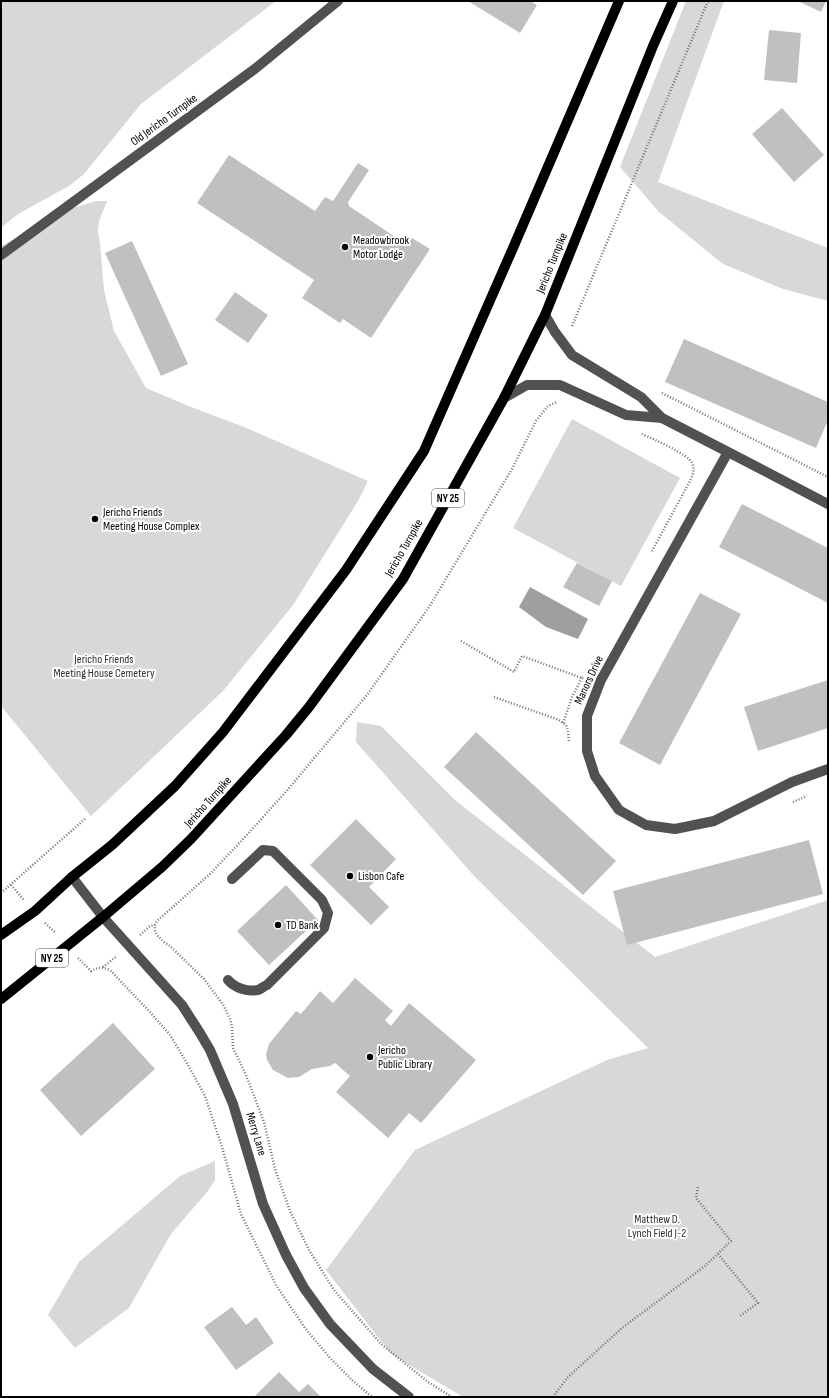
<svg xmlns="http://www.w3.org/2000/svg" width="829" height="1398" font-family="'Sofia Sans Condensed',sans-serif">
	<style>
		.green { fill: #d8d8d8 }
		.water { fill: #9f9f9f }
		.building { fill: #c0c0c0 }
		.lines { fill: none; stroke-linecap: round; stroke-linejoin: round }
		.path { stroke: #737373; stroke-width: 2.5; stroke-dasharray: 1 2; stroke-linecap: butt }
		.minor { stroke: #515151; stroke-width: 10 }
		.major { stroke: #000; stroke-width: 10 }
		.poi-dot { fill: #000; stroke: #fff; stroke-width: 1.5 }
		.labels { text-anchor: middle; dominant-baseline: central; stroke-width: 4; stroke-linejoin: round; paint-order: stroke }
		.shield { fill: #fff; stroke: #4c4c4c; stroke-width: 1 }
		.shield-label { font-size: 11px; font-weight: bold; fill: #000 }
		.street-label { font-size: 12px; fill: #000; stroke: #fff }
		.poi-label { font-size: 12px; fill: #000; stroke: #fff; text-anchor: start }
		.park-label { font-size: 12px; fill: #2f2f2f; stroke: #fff }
	</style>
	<rect width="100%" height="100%" fill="#fff"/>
	<!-- green -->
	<path class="green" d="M1,1H276L141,104L84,174L69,186L18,214L1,228Z
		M686,1H724L658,182L828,248V301L783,289L723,264L659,212L620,167Z
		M96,201H107L99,221L98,231L100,243L104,290L114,331L146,388L191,407L244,427L368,481L358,501L293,605L223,691L91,816L1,706V246L70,209Z
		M572,419L680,478L621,586L513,528Z
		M357,722L381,726L455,800L655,957L828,900V1397H463L391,1354L326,1270L415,1150L607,1060L648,1048L475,877L356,742Z
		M215,1161V1180L207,1192L171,1234L129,1308L75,1348L48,1315L79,1262L180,1176Z"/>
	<!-- water -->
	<path class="water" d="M530,587L588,619L578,639L546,627L519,607Z"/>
	<!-- building -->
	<path class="building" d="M468,1H530L537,5L520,33Z
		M798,1H826L821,12Z
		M769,30L801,33L797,83L764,80Z
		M782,108L824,155L794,182L752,134Z
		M229,155L315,211L325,197L333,201L358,163L369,170L348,202L349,206L407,245L412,238L430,249L371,338L343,319L340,323L302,298L314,280L197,203Z
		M132,241L188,364L161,376L105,253Z
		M235,292L268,315L248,343L215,320Z
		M684,339L828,402V420L816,448L665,382Z
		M742,504L828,548V603L719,547Z
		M577,563L612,581L599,606L563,587Z
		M700,593L741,614L660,765L619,743Z
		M828,680V728L758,751L744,707Z
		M476,732L616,861L583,895L444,767Z
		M356,819L396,859L369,887L389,907L371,925L310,865Z
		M809,840L823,894L627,945L613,891Z
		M286,885L318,920L269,965L237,931Z
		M355,978L393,1011L385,1020L391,1026L409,1003L476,1060L421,1123L409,1113L388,1138L336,1092L350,1076L335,1063L330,1066L312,1069L299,1077L288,1078L273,1070L267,1060L266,1054L269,1044L296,1011L301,1014L320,991L333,1003Z
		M113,1023L155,1069L81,1136L40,1090Z
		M232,1307L246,1325L256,1317L274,1343L236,1370L204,1327Z
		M279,1372L299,1392L308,1384L321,1397H254Z"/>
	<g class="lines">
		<!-- path -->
		<path class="path" d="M572,326L708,1
			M662,393L828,477
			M642,434C653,439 688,454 692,463C695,469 693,474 691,479L651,553
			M461,641L514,672L522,656L582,678L583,677
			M494,697L559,720L566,725L568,731L569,742
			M563,723L572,697L582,678
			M793,802L807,796
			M11,885L24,900
			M1,893L86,818
			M45,923L56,933
			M140,935L150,926L155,925
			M78,958L91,971C98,967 102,967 110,970L150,1012L170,1035L188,1065L205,1096L222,1147L241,1214L276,1285L305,1328L330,1358L353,1381L372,1397
			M103,967L117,956
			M718,1254L758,1303L740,1316
			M452,1397L428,1382L381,1344L334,1290L309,1250L290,1211L275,1169L264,1122L246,1075L233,1048L232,1026L230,1019L224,1006L204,979L170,946L164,942L157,935L155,931V925L157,921L210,874L247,835L290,787L367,695L429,607L512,469L536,421L548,406L557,402
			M553,1397L567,1378L622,1328L705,1266L731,1241L696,1198L698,1186"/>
		<!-- minor -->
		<path class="minor" d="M1,255L256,68L338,1
			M504,398L527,385H560L626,415L662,418L641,397L572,355L555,332L545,315
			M662,418L728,452
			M828,504L728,452L601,680L587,716V751L595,776L619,810L646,825L675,829L714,821L792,782L828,769
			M72,877L103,917L182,1005L200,1033L210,1050L233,1104L263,1204L286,1255L304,1288L330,1324L373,1369L409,1397
			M228,980C235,988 247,992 258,990C261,989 264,986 267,985L324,928L328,913L322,900L273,851L263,850L232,879"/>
		<!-- major -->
		<path class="major" d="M1,935L35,911L72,877L112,845L175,786L223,732L346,570L424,451L513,248L619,1
			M1,999L103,917L162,867L191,839L286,735L309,707L403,579L504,398L545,315L653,46L673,1"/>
	</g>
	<!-- markers -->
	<g class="poi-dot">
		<circle cx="345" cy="247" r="4"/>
		<circle cx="95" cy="519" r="4"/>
		<circle cx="350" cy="876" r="4"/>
		<circle cx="278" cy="925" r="4"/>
		<circle cx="370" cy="1057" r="4"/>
	</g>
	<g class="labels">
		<!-- shield labels -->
		<g class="shield">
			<rect x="432" y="489" width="32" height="18" rx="3"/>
			<rect x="36" y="949" width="32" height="18" rx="3"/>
		</g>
		<g class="shield-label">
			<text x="448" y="498">NY 25</text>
			<text x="52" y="958">NY 25</text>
		</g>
		<!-- street labels -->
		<g class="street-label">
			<text transform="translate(164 120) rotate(-36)">Old Jericho Turnpike</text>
			<text transform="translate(552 263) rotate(-68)">Jericho Turnpike</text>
			<text transform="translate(404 548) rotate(-60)">Jericho Turnpike</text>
			<text transform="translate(589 680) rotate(-65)">Manors Drive</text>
			<text transform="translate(208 802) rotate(-48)">Jericho Turnpike</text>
			<text transform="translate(256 1134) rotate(73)">Merry Lane</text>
		</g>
		<!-- poi labels -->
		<g class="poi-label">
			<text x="353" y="240">Meadowbrook<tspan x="353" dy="14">Motor Lodge</tspan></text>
			<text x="103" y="512">Jericho Friends<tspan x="103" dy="14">Meeting House Complex</tspan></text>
			<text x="358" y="876">Lisbon Cafe</text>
			<text x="286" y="925">TD Bank</text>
			<text x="378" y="1050">Jericho<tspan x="378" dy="14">Public Library</tspan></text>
		</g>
		<!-- park labels -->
		<g class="park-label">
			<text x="104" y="659">Jericho Friends<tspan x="104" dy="14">Meeting House Cemetery</tspan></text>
			<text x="657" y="1219">Matthew D.<tspan x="657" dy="14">Lynch Field J-2</tspan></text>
		</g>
	</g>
	<!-- border -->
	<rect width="829" height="1398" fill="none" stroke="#000000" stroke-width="4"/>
</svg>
